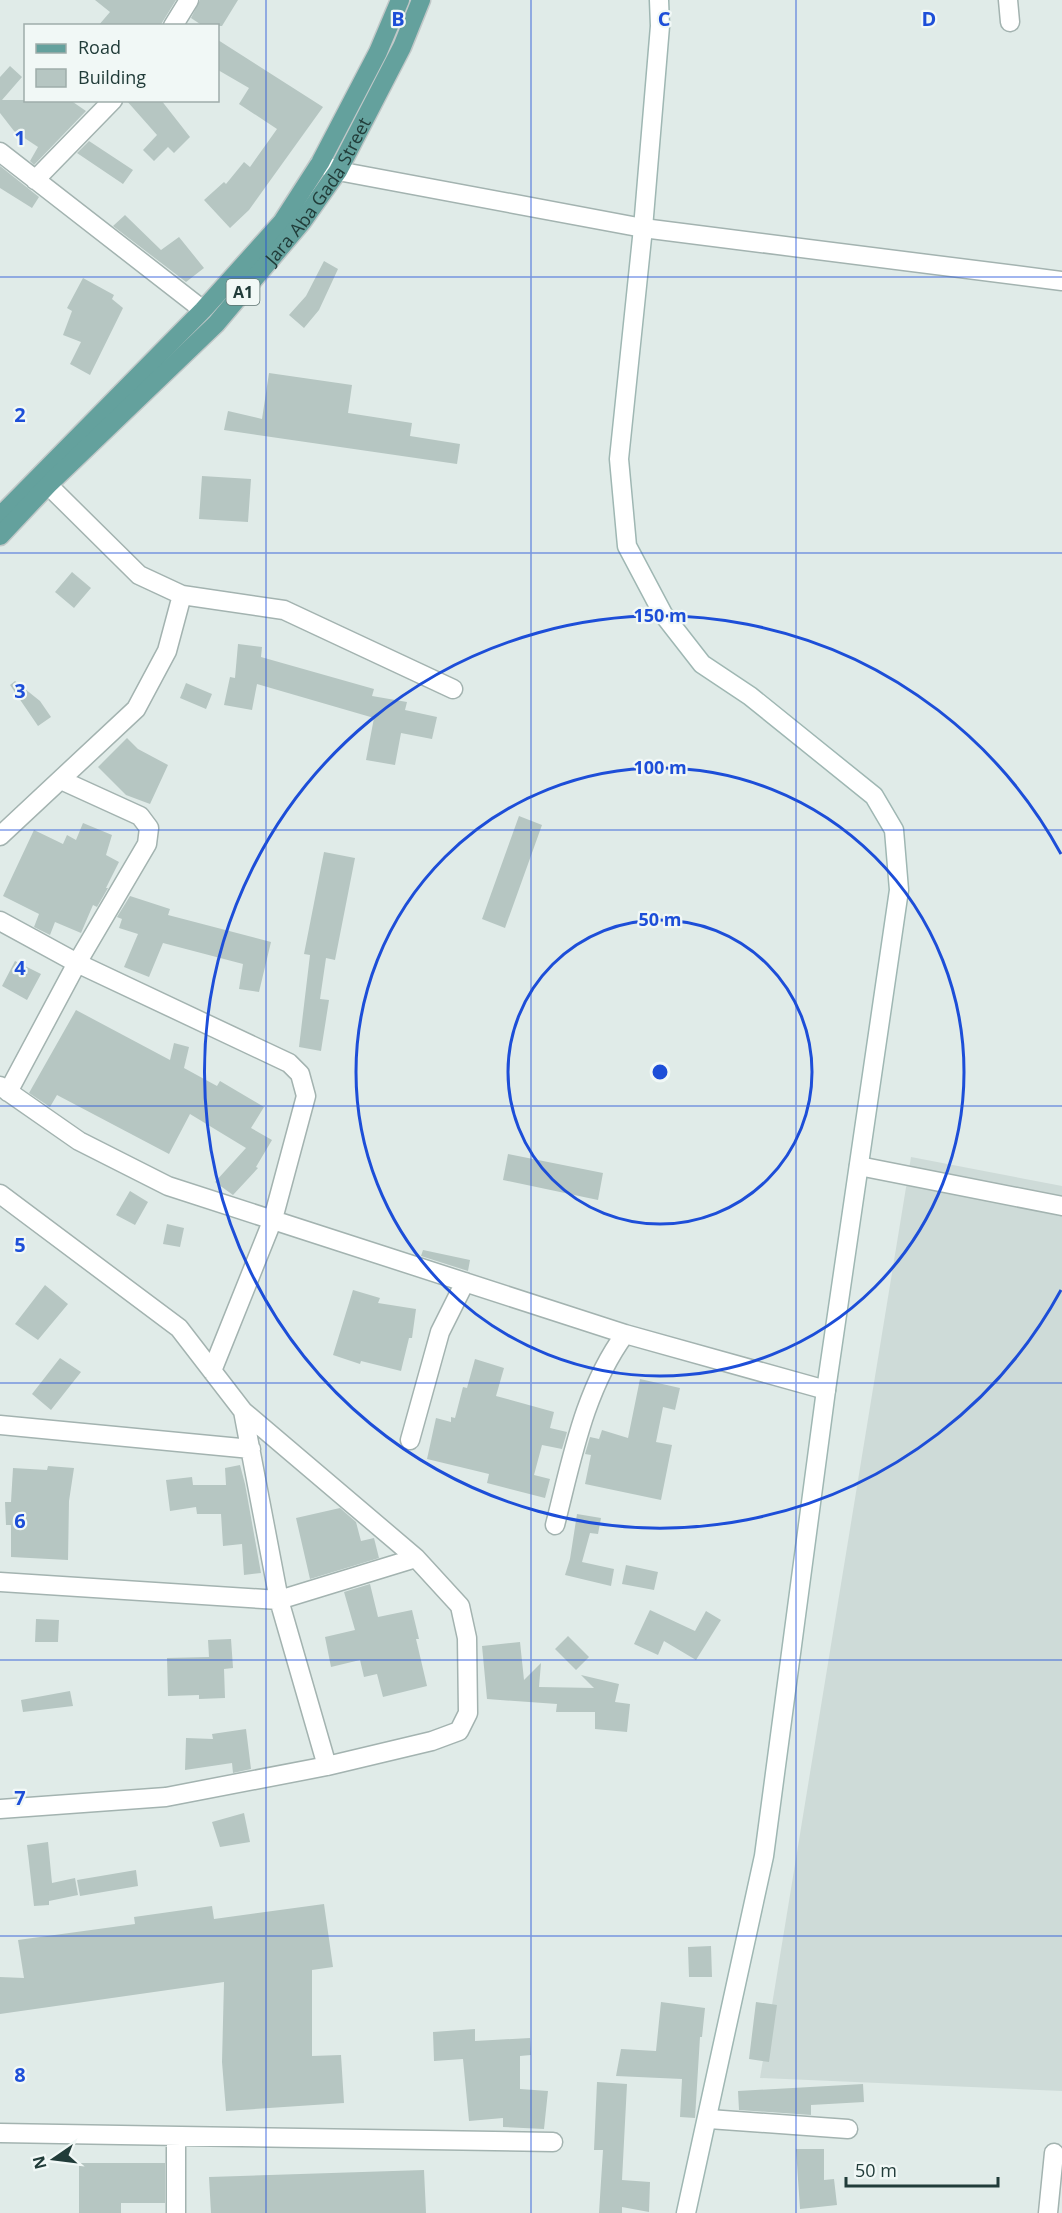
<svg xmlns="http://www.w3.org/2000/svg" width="1062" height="2213" font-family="'Open Sans',sans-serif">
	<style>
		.built { fill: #cedbd8 }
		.building { fill: #b6c6c2 }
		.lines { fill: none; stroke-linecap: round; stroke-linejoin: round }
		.street-casing { stroke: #a3b3b0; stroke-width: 21 }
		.secondary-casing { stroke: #9fb7b3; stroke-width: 21 }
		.primary-casing { stroke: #c1c8c8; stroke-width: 21 }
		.street { stroke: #fff; stroke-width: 18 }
		.secondary { stroke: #fff; stroke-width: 18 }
		.primary { stroke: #64a19d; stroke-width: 18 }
		.grid { fill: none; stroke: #1d4ed8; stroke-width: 1.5; stroke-opacity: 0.55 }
		.ring { fill: none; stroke: #1d4ed8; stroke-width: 3 }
		.labels { text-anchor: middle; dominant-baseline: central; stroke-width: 4.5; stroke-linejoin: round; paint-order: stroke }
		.shield { fill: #f1f8f6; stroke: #5f7472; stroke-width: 1.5 }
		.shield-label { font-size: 16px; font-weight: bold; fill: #213c39 }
		.street-label { font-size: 18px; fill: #213c39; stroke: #f1f8f6 }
		.grid-label { font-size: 20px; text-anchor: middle; font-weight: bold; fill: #1d4ed8; stroke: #f1f8f6; stroke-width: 4.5; stroke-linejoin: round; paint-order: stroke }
		.centre { fill: #1d4ed8; stroke: #f1f8f6; stroke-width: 3 }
		.ring-label { font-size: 18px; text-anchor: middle; font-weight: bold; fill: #1d4ed8; stroke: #f1f8f6; stroke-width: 4.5; stroke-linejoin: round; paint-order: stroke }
	</style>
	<rect width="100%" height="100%" fill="#e0ebe8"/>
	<!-- built -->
	<path class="built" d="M911,1157L1062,1186V2091L760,2078Z"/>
	<!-- building -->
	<path class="building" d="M95,0H176L160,26H98L110,12Z
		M200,0H238L222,26H203L191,18Z
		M218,40L323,107L249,210L230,228L204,200L224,182L226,184L244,162L250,167L277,129L239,104L249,88L218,70Z
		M10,66L22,77L2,100H70L86,111L34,165L30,161L38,147L14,131L0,113V77Z
		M126,100H161L190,137L174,153L168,147L154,161L143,150L157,135Z
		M89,141L133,170L123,184L77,153Z
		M0,166L39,197L32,208L0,188Z
		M125,215L161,250L179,237L204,268L186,282L113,226Z
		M324,261L338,269L319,310L304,328L289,315L306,296Z
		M83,278L114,295L112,299L123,308L90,375L70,364L81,342L63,335L72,311L67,308Z
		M269,373L352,385L348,413L412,423L410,436L460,444L457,464L224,430L228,411L262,419Z
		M202,476L251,479L248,522L199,519Z
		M72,572L91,588L74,608L55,592Z
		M238,644L262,647L261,657L374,689L372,696L407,702L405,710L437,717L432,739L401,733L395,765L366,760L374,718L257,684L252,710L224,705L230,677L235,678Z
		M15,681L40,701L51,717L38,726L10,685Z
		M186,683L212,694L206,709L180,698Z
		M127,738L138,749L168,765L150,804L126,795L98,767Z
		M519,816L542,825L505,928L482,919Z
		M83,823L112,835L106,855L119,862L106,888H108L97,907L93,905L81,933L55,922L50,935L34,927L39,914L3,896L34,830L63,844L67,835L76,840Z
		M324,852L355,858L335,960L326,958L320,999L329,1000L321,1051L299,1047L310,955L304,954Z
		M130,896L170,909L168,915L271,942L259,992L239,989L243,964L163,943L149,977L124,967L138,934L119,928L122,919L117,917Z
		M15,961L41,974L27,1000L2,986Z
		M76,1010L170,1060L174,1043L189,1047L184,1068L217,1086L220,1081L264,1107L251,1128L272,1140L256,1167L258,1168L233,1195L215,1182L246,1148L190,1114L169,1154L57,1095L50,1107L29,1093Z
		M508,1154L603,1173L598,1200L503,1180Z
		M130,1191L148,1202L135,1225L116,1215Z
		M167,1224L184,1228L180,1247L163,1244Z
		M423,1250L470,1260L468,1271L421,1256Z
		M45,1285L68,1304L38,1340L15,1324Z
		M353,1290L380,1298L378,1303L416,1309L412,1338H409L401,1371L361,1361L360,1364L333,1355Z
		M60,1358L81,1372L51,1410L32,1394Z
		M475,1359L504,1368L496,1396L554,1412L550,1428L567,1432L562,1449L542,1445L534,1475L550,1479L545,1498L487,1483L489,1474L427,1459L436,1418L451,1422V1417L455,1418L463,1387L467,1388Z
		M640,1379L680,1388L675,1410L663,1407L656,1442L672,1445L661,1500L585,1484L591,1455L585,1454L590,1437L599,1439L602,1430L628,1438Z
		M240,1465L245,1484L261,1573L244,1575L242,1544L223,1546L221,1514H197L196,1507L170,1511L166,1480L192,1477L193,1485H226L225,1468Z
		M48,1466L74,1468L69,1501L68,1560L11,1557V1525H6L5,1502H11L13,1468L47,1470Z
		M340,1508L356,1522L361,1541L374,1538L379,1558L310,1579L296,1518Z
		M577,1514L601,1518L598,1534L590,1533L582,1562L614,1569L611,1586L565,1575L570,1559Z
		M626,1565L658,1572L654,1590L622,1584Z
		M370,1584L378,1617L412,1610L419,1639H416L427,1686L383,1697L377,1674L364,1677L360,1660L331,1667L325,1637L355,1630L344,1592Z
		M650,1610L695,1631L706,1611L721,1620L696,1660L664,1641L658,1655L634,1644Z
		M36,1619L59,1620L58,1642H35Z
		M568,1636L589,1657L576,1670L555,1649Z
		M231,1639L233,1668L224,1669L225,1698L199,1699V1695L168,1696L167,1658L209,1657L208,1640Z
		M520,1642L524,1680L541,1663L539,1687L594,1688L581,1675L619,1684L615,1702L630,1704L627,1732L595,1729V1712H556L557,1704L487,1699L482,1646Z
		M70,1691L73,1706L23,1712L21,1700Z
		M246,1729L251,1769L233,1773L232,1763L185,1770L186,1738L213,1739L212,1734Z
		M244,1813L250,1842L220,1847L212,1822Z
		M48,1842L52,1883L75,1878L78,1895L49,1901V1905L34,1906L27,1845Z
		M136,1870L138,1886L80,1896L77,1880Z
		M324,1904L333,1967L312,1970V2056L341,2055L344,2103L226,2111L222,2062L224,1982L0,2014V1977L24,1978L18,1940L135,1924L134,1917L212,1906L214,1919Z
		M711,1946L712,1977H689L688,1947Z
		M661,2002L705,2008L702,2037H700L695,2118L680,2117L682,2079L616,2076L621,2049L656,2051Z
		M756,2002L777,2005L769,2062L749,2059Z
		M475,2029V2041L530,2038L531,2055L520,2056V2089L548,2091L544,2129L503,2127V2118L469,2121L463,2059L434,2061L433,2032Z
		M597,2082L627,2084L622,2180L650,2182L649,2212L622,2207V2213H599L603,2150H594Z
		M863,2084L864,2102L811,2105V2115L739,2110L738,2091Z
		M796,2149H824V2180L834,2179L837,2205L800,2209Z
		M79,2163H165V2203H121V2213H79Z
		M424,2170L426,2213H211L209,2177Z"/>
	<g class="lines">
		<defs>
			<path id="street" d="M1008,0L1010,22
				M173,26L189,0
				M0,152L203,310
				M320,163L338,171L643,228L1062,281
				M35,180L113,100
				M48,485L139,575L182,595L284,610L453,689
				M0,836L136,709L167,651L182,595
				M0,921L77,963L289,1063L300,1074L306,1096L273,1219L212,1371
				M0,1086L79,1141L168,1186L625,1334L826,1390
				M8,1092L77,963L147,844L149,828L140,816L61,780
				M859,1166L1062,1206
				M0,1194L179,1328L243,1411L416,1558L460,1606L467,1638L468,1713L459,1731L432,1741L327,1766L166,1797L0,1809
				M243,1411L279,1600L327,1766
				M0,1425L251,1449
				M410,1440L440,1332L465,1282
				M555,1525C572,1459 584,1390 625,1334
				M0,1582L279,1600L416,1558
				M709,2119L848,2129
				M0,2133L553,2142
				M176,2213V2136
				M1048,2213L1054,2153"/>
			<path id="secondary" d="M659,0L660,26L643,228L619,459L627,546L663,614L702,664L750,696L874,796L894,830L899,890L826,1390L764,1856L686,2213"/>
			<g id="primary">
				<path d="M0,516L203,310L282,222L320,163L378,52L400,0"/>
				<path id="s1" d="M0,536L48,485L216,324L302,222L338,171L402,47L421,0"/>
			</g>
		</defs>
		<!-- street casing -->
		<use href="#street" class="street-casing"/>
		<!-- secondary casing -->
		<use href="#secondary" class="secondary-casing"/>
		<!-- primary casing -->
		<use href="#primary" class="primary-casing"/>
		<!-- street -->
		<use href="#street" class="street"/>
		<!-- secondary -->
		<use href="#secondary" class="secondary"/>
		<!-- primary -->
		<use href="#primary" class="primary"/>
	</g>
	<!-- grid -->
	<path class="grid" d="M266,0V2213M531,0V2213M796,0V2213M0,277H1062M0,553H1062M0,830H1062M0,1106H1062M0,1383H1062M0,1660H1062M0,1936H1062"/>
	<!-- distance rings -->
	<g class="ring">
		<circle cx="660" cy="1072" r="152"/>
		<circle cx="660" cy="1072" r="304"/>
		<path d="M1061 1290A456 456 0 1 1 1061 854"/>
	</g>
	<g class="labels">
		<!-- shield labels -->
		<rect class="shield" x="226.5" y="279" width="33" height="26" rx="4.5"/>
		<g class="shield-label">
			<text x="243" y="292">A1</text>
		</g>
		<!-- street labels -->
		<g class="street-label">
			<text stroke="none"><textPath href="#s1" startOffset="471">Jara Aba Gada Street</textPath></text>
		</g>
	</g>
	<g class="grid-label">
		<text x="398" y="26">B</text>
		<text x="664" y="26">C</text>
		<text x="929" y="26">D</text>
		<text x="20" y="145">1</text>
		<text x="20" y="422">2</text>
		<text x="20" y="698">3</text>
		<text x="20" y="975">4</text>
		<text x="20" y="1252">5</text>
		<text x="20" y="1528">6</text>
		<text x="20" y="1805">7</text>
		<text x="20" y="2082">8</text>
	</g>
	<circle cx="660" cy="1072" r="9" class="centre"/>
	<g class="ring-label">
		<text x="660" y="622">150 m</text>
		<text x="660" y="774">100 m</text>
		<text x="660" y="926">50 m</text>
	</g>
	<!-- legend -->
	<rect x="24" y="24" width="195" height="78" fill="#f1f8f6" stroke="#9eadaa" stroke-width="1.5"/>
	<rect x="36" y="44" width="30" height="9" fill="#64a19d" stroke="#9eadaa" stroke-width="1.5"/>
	<text x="78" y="54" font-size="18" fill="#213c39">Road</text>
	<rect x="36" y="69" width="30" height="18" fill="#b6c6c2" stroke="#9eadaa" stroke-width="1.5"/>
	<text x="78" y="84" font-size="18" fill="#213c39">Building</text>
	<!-- north arrow -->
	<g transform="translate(54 2159) rotate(256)" stroke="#f1f8f6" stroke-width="4.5" paint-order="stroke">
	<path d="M0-4.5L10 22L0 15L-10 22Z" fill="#213c39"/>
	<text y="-9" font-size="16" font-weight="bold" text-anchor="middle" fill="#213c39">N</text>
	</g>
	<!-- scale -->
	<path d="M846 2177v9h152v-9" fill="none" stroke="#213c39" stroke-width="3"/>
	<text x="855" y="2177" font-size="18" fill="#213c39" stroke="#f1f8f6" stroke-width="4.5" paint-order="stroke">50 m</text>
</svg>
